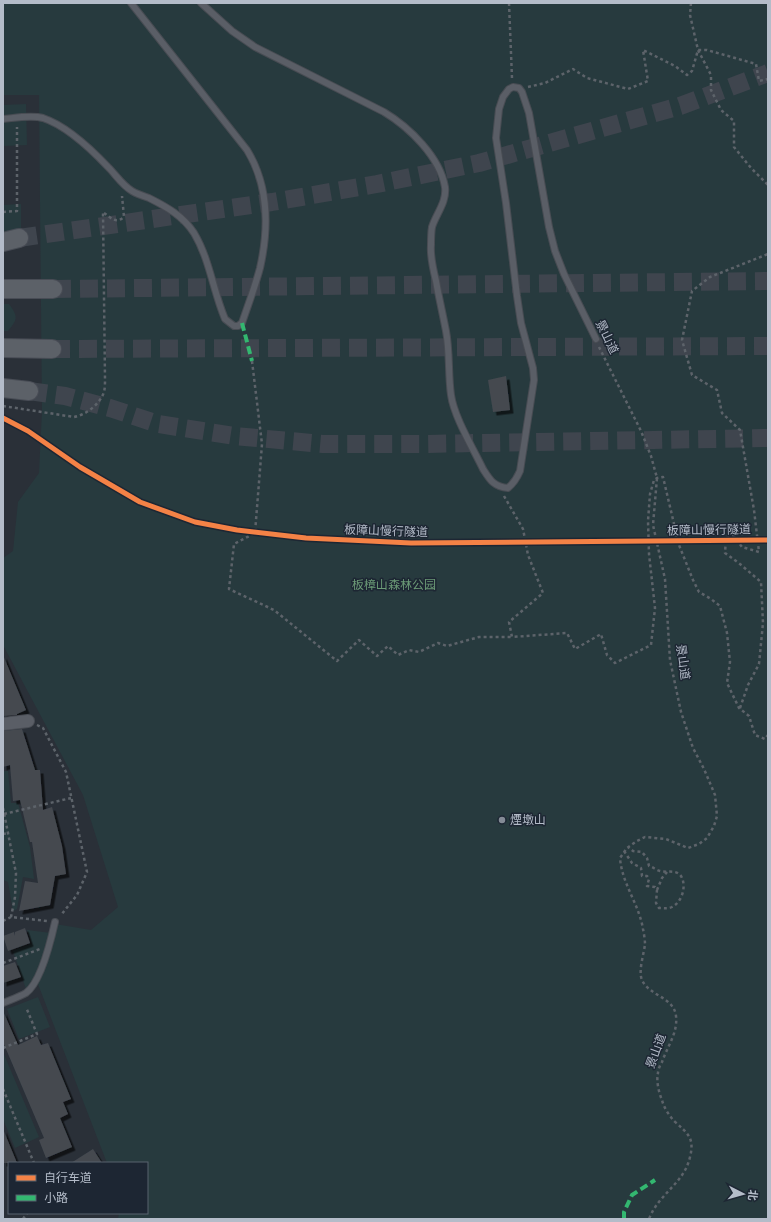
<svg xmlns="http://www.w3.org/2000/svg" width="771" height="1222" font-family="'Roboto Condensed','Noto Sans SC',sans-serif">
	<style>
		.green { fill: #273a3e }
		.building { fill: #444950; filter: url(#shadow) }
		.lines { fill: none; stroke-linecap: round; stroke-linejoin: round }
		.primary-tunnel { stroke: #3f454e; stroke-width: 18; stroke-dasharray: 18 9; stroke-linecap: butt }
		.service-casing { stroke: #484c53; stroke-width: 8 }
		.minor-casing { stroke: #484c53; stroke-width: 14 }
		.primary-casing { stroke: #484c55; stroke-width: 20 }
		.path { stroke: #5d636a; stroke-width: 2.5; stroke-dasharray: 3 3; stroke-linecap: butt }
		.service { stroke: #5a5e66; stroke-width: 6 }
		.minor { stroke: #5a5e66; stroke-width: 12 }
		.primary { stroke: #5c6168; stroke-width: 18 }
		.quiet { stroke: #33b770; stroke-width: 4; stroke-dasharray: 8 4; stroke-linecap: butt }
		.cycleway-casing { stroke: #1d2633; stroke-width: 8 }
		.cycleway { stroke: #f48246; stroke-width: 5 }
		.poi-dot { fill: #848b96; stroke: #1d2633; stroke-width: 1.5 }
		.labels { text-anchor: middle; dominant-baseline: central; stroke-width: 3; stroke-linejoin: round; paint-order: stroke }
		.street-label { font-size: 12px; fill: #b4bcc9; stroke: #1d2633 }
		.park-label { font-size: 12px; fill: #6b9a76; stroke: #1d2633 }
		.poi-label { font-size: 12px; fill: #b4bcc9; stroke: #1d2633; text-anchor: start }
	</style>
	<defs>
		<filter id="shadow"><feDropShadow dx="3.5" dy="3.5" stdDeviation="0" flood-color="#0009"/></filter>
	</defs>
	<rect width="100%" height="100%" fill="#2a3038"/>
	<!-- green -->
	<path class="green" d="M3,3H768V1219H118L119,1213H147V1163H107L36,979L55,924L91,930L118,907L83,795L3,645V558L13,551L18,502L39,473L42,411L39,95H3Z
		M26,104L27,145L3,146V105Z
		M21,204V234L3,237V205Z
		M3,304H9C18,316 18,319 8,331H3Z
		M3,771H8L11,803H18L30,847L34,879L23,877L17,909L13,911L8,882L3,880Z
		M27,930L51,933C47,950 40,978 26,989L13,951L32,944Z
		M38,997L50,1027L19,1039L7,1009Z
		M3,1052L39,1137L15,1148L3,1119Z"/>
	<!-- building -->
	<path class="building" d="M506,376L510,410L493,412L488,380Z
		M3,655L26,710L17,714V715L3,716Z
		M22,729L35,770H40L43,810L52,807L62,846L66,874L55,876L50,905L19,911L25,881L38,883L32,842H30L20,800L13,801L10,765L3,767V731Z
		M25,928L30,943L8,951L3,936L14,932V936L15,932Z
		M15,962L21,977L3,983V966Z
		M3,1011L18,1045L37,1036L41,1045L48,1043L71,1099L63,1102L68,1114L60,1118L72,1147L46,1158L39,1140L44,1138L3,1042Z
		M3,1129L17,1163H3Z
		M93,1149L102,1163H71Z"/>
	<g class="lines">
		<!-- primary-tunnel -->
		<path class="primary-tunnel" d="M19,238L272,202L377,184L479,163L680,106L768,73
			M53,289L768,281
			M52,349L768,346
			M29,391L65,396L110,408L158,424L235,436L323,444H422L768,438"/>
		<defs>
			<path id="service" d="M201,3L232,31L255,47L384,112C409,127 440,157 445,187C447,202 436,214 432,227C431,233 431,239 431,245C430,257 433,269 436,281C439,298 443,315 446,331C450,352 448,374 451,395C454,417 473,448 483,469C490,480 494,487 508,488C514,483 517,478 520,471L534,380L533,368L521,323L517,296L506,203L496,138L499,109L503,97L509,89L513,87L519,88L522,92L529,113L549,227L555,251L564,274L596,339
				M3,119C15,118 31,115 43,118C67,126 91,149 108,167C116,175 122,185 132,191C137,194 143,196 149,198C167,207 183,216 194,233C210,260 213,291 225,319L234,326H238L242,323C248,305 255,287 260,268C269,228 269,186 247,150L131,3
				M3,1003C10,1000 19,997 26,993C41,982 51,940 55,922"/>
			<path id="minor" d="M3,724L28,721"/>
			<path id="primary" d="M3,242L19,238
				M3,289H53
				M3,348L52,349
				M3,388L29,391"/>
		</defs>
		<!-- service casing -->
		<use href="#service" class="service-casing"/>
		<!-- minor casing -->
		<use href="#minor" class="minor-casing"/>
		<!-- primary casing -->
		<use href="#primary" class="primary-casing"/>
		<!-- path -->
		<path class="path" d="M509,3L512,78
			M691,3L690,15L698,50L711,75V90L721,110L734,121V147L751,168L768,185
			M528,87L545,83L573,69L587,78L628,89L648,81L643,50L675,66L687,75L692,71L698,50H707L756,64L759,81L768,79
			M3,212L17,211V127
			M104,213C111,218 116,224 124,217L122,196
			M599,347L641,431L651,456L657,478L653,525L665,579L670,660L681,712L693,748L704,769L715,795L717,816L714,826L707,838L699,844L688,848L666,839L645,837L637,841L627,848L620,858C622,884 639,904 643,929C644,934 645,940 645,944C644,954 638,971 642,980C649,996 674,997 676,1016C678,1033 667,1047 662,1062C660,1065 658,1070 658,1073C656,1081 659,1093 662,1100C664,1108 669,1115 674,1121C687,1133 695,1137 690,1157C684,1184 659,1193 649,1219
			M252,361L262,444L255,533L234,544L229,589L274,610L337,661L359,640L377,656L388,646L398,655L409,650L419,652L438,643L447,646L479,637H512
			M3,406L74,417C86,415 100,404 104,392C105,388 105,383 105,379L103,213
			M504,496L523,529L528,555L543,593L509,622L512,637L567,633L575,649L601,634L607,655L615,663L651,645L655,608L649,554L648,521L650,494L654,480L657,478L663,477L679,545L693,580L699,592L711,599L720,606L727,633L730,662L727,683L739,708L749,716L755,735L765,739L768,735
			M740,708L748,685L759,664L763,623L761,582L740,564L725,553L726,538L734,536L742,547L759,552L754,510L740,430L722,413L717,390L692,375L682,340L692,291L710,277L768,254
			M37,725L43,728L66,772L87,872L77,895L61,915
			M3,808L16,873L15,897L11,917
			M4,814L71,798
			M3,834L8,833
			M624,851L632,863L641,868L642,876H647L649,879L647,886L655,887L657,890L656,903L659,908C664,908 668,909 672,907C682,902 687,886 681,876C676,869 667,873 660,871C656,870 653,867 649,866L647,858L642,852L633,851L628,847
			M657,890L662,878L667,872
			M3,921L11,917L47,921
			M3,963L40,949
			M3,1048L37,1034L26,1007
			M3,1089L34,1163
			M23,1219L27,1213"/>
		<!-- service -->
		<use href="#service" class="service"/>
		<!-- minor -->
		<use href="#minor" class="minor"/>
		<!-- primary -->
		<use href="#primary" class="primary"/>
		<!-- quiet -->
		<path class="quiet" d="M242,323L252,361
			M624,1219V1212L632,1195L655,1180"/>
		<defs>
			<path id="cycleway" d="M3,418L28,431L80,467L140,502L195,522L237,530L306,538L411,543L768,540"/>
		</defs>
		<!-- cycleway casing -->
		<use href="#cycleway" class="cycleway-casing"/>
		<!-- cycleway -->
		<use href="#cycleway" class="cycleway"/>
	</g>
	<!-- markers -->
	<circle class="poi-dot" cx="502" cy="820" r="4"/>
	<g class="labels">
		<!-- street labels -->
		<g class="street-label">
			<text transform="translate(607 337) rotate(64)">景山道</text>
			<text transform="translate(709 530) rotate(-1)">板障山慢行隧道</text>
			<text transform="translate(386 531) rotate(2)">板障山慢行隧道</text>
			<text transform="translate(683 662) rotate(82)">景山道</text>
			<text transform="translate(656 1051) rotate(-70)">景山道</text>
		</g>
		<!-- park labels -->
		<g class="park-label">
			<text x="394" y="585">板樟山森林公园</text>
		</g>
		<!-- poi labels -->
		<g class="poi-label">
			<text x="510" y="820">煙墩山</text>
		</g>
	</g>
	<!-- border -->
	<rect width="771" height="1222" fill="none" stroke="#b4bcc9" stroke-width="8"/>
	<!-- legend -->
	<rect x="8" y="1162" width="140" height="52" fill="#1d2633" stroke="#59626f"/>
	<rect x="16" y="1175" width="20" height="6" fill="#f48246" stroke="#59626f"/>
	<text x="44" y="1182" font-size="12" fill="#b4bcc9">自行车道</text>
	<rect x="16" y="1195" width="20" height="6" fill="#33b770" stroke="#59626f"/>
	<text x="44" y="1202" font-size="12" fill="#b4bcc9">小路</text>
	<!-- north arrow -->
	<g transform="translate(743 1194) rotate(96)" stroke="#1d2633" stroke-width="3" paint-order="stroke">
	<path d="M0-3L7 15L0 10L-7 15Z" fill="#b4bcc9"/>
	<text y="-6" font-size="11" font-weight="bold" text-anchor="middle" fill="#b4bcc9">北</text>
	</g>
</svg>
